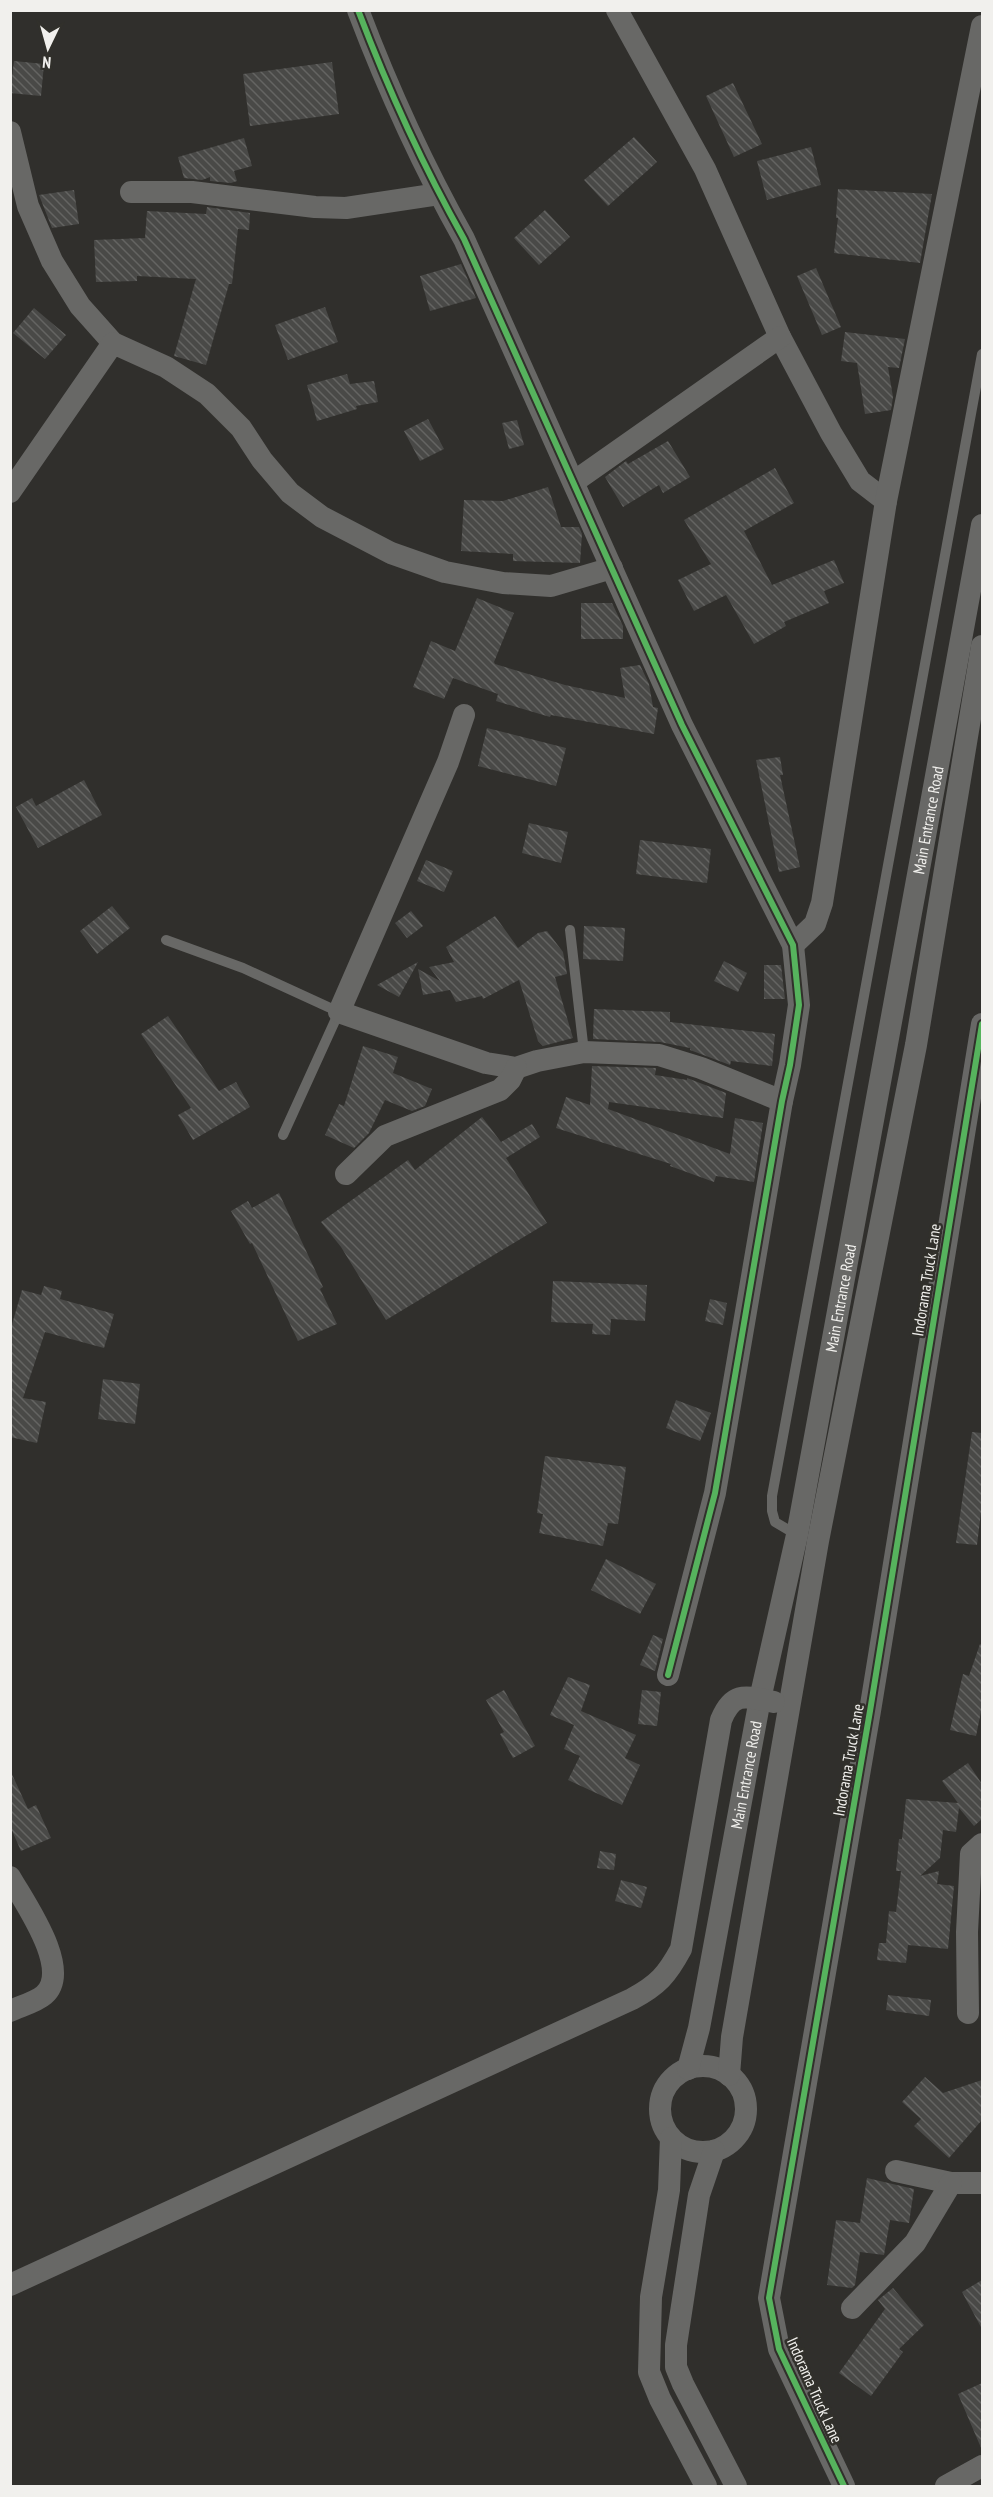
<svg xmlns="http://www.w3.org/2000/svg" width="993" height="2497" font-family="'PT Sans Narrow',sans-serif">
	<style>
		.building { fill: url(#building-back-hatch) }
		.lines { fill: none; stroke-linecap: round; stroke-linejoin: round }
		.lane { stroke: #686866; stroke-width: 10 }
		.street { stroke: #686866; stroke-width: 22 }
		.cycleway-casing { stroke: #31302b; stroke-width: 10 }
		.cycleway { stroke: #56b35d; stroke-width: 6 }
		.labels { text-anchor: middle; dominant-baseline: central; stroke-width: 5; stroke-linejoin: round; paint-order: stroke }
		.street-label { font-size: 16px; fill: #f1f0ed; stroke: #31302b }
	</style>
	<defs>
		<pattern id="building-back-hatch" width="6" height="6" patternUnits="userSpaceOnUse" patternTransform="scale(1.5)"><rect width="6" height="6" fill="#494947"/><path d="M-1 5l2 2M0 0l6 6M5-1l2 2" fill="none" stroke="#646462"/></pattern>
	</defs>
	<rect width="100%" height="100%" fill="#302f2c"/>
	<!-- building -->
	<path class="building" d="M14,61L44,64L41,96L10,93Z
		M332,62L339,114L250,126L243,74Z
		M733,83L762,144L734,157L706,96Z
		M634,137L657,162L608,206L584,180Z
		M244,138L252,166L234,171L237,181L231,183L210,181V177L202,180L184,178L178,157Z
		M811,147L821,185L767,200L757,161Z
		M838,189L932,194L920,263L834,253L838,218H836Z
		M74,190L79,224L52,228L39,195Z
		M207,207L250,213L249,230L238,229L232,284H229L206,365L174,356L196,279L137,276V281L96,282L94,240L145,238L147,211L206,214Z
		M545,210L570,237L539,265L514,238Z
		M461,264L476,298L430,311L420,276Z
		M816,268L841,327L822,335L797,276Z
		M325,307L338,342L288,360L275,325Z
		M34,308L66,335L45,359L13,333Z
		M845,332L905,339L899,368L888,367L893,397L891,410L865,414L857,363L841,361Z
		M347,374L350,384L374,381L378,402L356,406L357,409L317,421L307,385Z
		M428,419L444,449L420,461L404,431Z
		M517,420L524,445L509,449L502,423Z
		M668,441L690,477L663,493L659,485L623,507L605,477L626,461L628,464Z
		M775,468L794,503L744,531L772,585L834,560L844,583L824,591L829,603L784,622L786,626L754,644L726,595L694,611L678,580L711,564L684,520Z
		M548,487L561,527H579L582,534L580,563L513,561V554L461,551L464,500L503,501Z
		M477,598L514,613L494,662L495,664L565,685L625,698L620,668L640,665L649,684L653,707L658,708L654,734L551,715L550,717L496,701L498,694L453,678L444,699L413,687L431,641L455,651Z
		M581,603H612L623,626V639H581Z
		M487,728L566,748L556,786L478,766Z
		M780,757L783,775H780L800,867L779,872L756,760Z
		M84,780L102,815L38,848L16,807L32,798L36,806Z
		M529,823L568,832L561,863L522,853Z
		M640,840L711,849L707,883L636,874Z
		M426,860L453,871L444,892L417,881Z
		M112,906L130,928L97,954L80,931Z
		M411,911L423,926L407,938L395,923Z
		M495,916L518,948L538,933L547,931L563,952L567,974L555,977L573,1038L543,1046L538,1041L519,980L483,999L482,996L456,1002L450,990L423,995L418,969L440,981L429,967L454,962L446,947Z
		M584,926L625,928L623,961L583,959Z
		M724,961L747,973L738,992L714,981Z
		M418,962L399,997L377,985Z
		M764,965H781L785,999H764Z
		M594,1009L670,1012V1022L775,1034L772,1066L731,1061L730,1065L690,1050V1048L660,1042L593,1039Z
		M168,1016L219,1091L236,1082L250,1107L193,1140L178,1115L191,1108L141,1034Z
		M363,1046L398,1057L393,1073L432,1089L425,1106L412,1111L385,1100L369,1133L354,1148L325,1135L339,1104L344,1106Z
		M592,1066L656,1068L655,1075L687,1080V1078L726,1093L723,1118L609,1102L608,1109L730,1154L735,1118L763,1123L754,1182L716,1176L714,1182L670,1166L671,1164L556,1128L566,1097L590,1105Z
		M482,1117L501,1142L532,1124L540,1137L506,1158L547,1223L386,1320L341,1247L321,1222L408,1160L415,1170Z
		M279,1193L323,1287L320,1289L337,1324L298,1341L252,1243L250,1244L231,1211L248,1201L252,1208Z
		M553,1281L647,1285L645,1321L611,1319L610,1335L592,1334L593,1324L551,1322Z
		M44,1286L62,1291L60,1299L114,1314L104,1348L45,1332L23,1398L46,1402L37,1443L10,1437V1331L22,1290L41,1295Z
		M710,1299L727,1303L723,1325L705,1321Z
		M103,1379L140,1384L135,1424L98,1419Z
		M676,1400L711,1413L700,1441L666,1428Z
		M972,1432L982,1433V1504L977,1545L956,1543Z
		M545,1456L626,1467L618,1524L608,1523L603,1546L539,1533L543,1514L537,1513Z
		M606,1559L656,1584L640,1614L591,1590Z
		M653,1635L663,1639L655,1671L640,1665Z
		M980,1644L982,1645V1707L976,1736L950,1730L963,1674L969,1676Z
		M568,1677L590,1685L581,1711L636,1735L625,1758L640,1765L622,1805L568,1780L580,1756L564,1749L574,1725L550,1715Z
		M504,1690L535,1746L513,1758L500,1734L504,1732L486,1700Z
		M642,1690L661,1692L657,1726L638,1724Z
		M968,1763L982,1784V1819L974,1826L959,1808L956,1832L943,1830L940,1858L920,1876L939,1871L937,1884L954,1886L948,1949L908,1945L906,1963L877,1960L879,1943H886L889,1911L896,1912L901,1871H896L899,1839H902L906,1799L958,1803L942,1781Z
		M10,1770L28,1809L36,1805L51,1838L21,1851L10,1826Z
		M600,1851L616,1854L614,1870L597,1868Z
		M621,1880L647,1887L641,1908L615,1901Z
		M888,1995L931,2000L929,2016L886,2010Z
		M925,2077L943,2093L982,2080V2120L949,2158L914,2126L921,2119L902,2102Z
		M867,2178L914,2189L909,2223L890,2220L884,2255L860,2252L855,2285L852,2288L827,2285L836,2220L860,2223Z
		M982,2280V2329L962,2292Z
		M893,2288L924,2325L899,2349L903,2352L871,2396L839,2373L885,2309L878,2300Z
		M982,2383V2450L958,2394Z"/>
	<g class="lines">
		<!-- lane -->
		<path class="lane" d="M570,930L584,1052
			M166,940L243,968L339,1012L283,1135
			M797,1535L775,1522L772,1511V1496L982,354"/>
		<!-- street -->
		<g class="street">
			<path d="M358,10C388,89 423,166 464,239L682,725L793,945L799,1005L790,1065L782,1101L715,1493L668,1675"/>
			<path d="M617,10L705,169L780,337L831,433L860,481L886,501"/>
			<path d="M10,132L28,206L52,261L80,306L113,343"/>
			<path d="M131,192H192L315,207L346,208L439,194"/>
			<path d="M575,481L780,337"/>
			<path d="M10,492L113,343L166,367L207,394L241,428L262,460L290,493L322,517L391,553L445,572L503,583L551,586L612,568"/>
			<path d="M464,715L448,762L339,1012L486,1063L516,1068L537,1061L584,1052L659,1055L701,1068L782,1101"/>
			<path d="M793,945L815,924L822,903L886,501L982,26"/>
			<path d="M346,1174L385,1136L500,1090L510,1080L516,1068"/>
			<path d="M10,1877C24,1902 73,1970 44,1995C36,2002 21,2006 10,2011"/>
			<path d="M968,2013L967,1932L971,1854L982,1844"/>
			<circle cx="703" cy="2109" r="43"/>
			<path id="s1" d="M688,2069L699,2028L760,1699L797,1535L982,525"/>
			<path d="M729,2075L732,2037L818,1541L916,1045L982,646"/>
			<path d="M671,2138L669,2190L651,2297L649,2372L660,2399L706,2486"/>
			<path d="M714,2151L699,2195L676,2345V2367L683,2384L736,2486"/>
			<path d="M896,2171L951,2183H982"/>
			<path d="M10,2285L632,1999C658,1985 667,1975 681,1949L721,1720C733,1691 745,1696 774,1702"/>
			<path d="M852,2308L915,2243L951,2183"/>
			<path d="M844,2486L779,2349L769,2298L870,1711L982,1024"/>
			<path d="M946,2486L982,2466"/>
		</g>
		<defs>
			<path id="cycleway" d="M358,10C388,89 423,166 464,239L682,725L793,945L799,1005L790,1065L782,1101L715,1493L668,1675
				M844,2486L779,2349L769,2298L870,1711L982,1024"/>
		</defs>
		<!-- cycleway casing -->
		<use href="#cycleway" class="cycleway-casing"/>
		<!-- cycleway -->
		<use href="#cycleway" class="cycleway"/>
	</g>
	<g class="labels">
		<!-- street labels -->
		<g class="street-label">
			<text stroke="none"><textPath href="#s1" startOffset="1272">Main Entrance Road</textPath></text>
			<text transform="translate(926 1280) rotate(-81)">Indorama Truck Lane</text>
			<text stroke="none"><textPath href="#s1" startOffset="786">Main Entrance Road</textPath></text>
			<text transform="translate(848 1760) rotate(-80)">Indorama Truck Lane</text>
			<text stroke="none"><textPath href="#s1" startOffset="300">Main Entrance Road</textPath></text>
			<text transform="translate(815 2390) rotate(66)">Indorama Truck Lane</text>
		</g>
	</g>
	<!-- border -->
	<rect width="993" height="2497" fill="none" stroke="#f1f0ed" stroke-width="24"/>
	<!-- north arrow -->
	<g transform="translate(48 48) rotate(185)" stroke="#31302b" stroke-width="4.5" paint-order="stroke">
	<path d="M0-4.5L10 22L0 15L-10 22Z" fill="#f1f0ed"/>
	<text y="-9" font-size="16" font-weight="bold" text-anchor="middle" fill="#f1f0ed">N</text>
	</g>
</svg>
